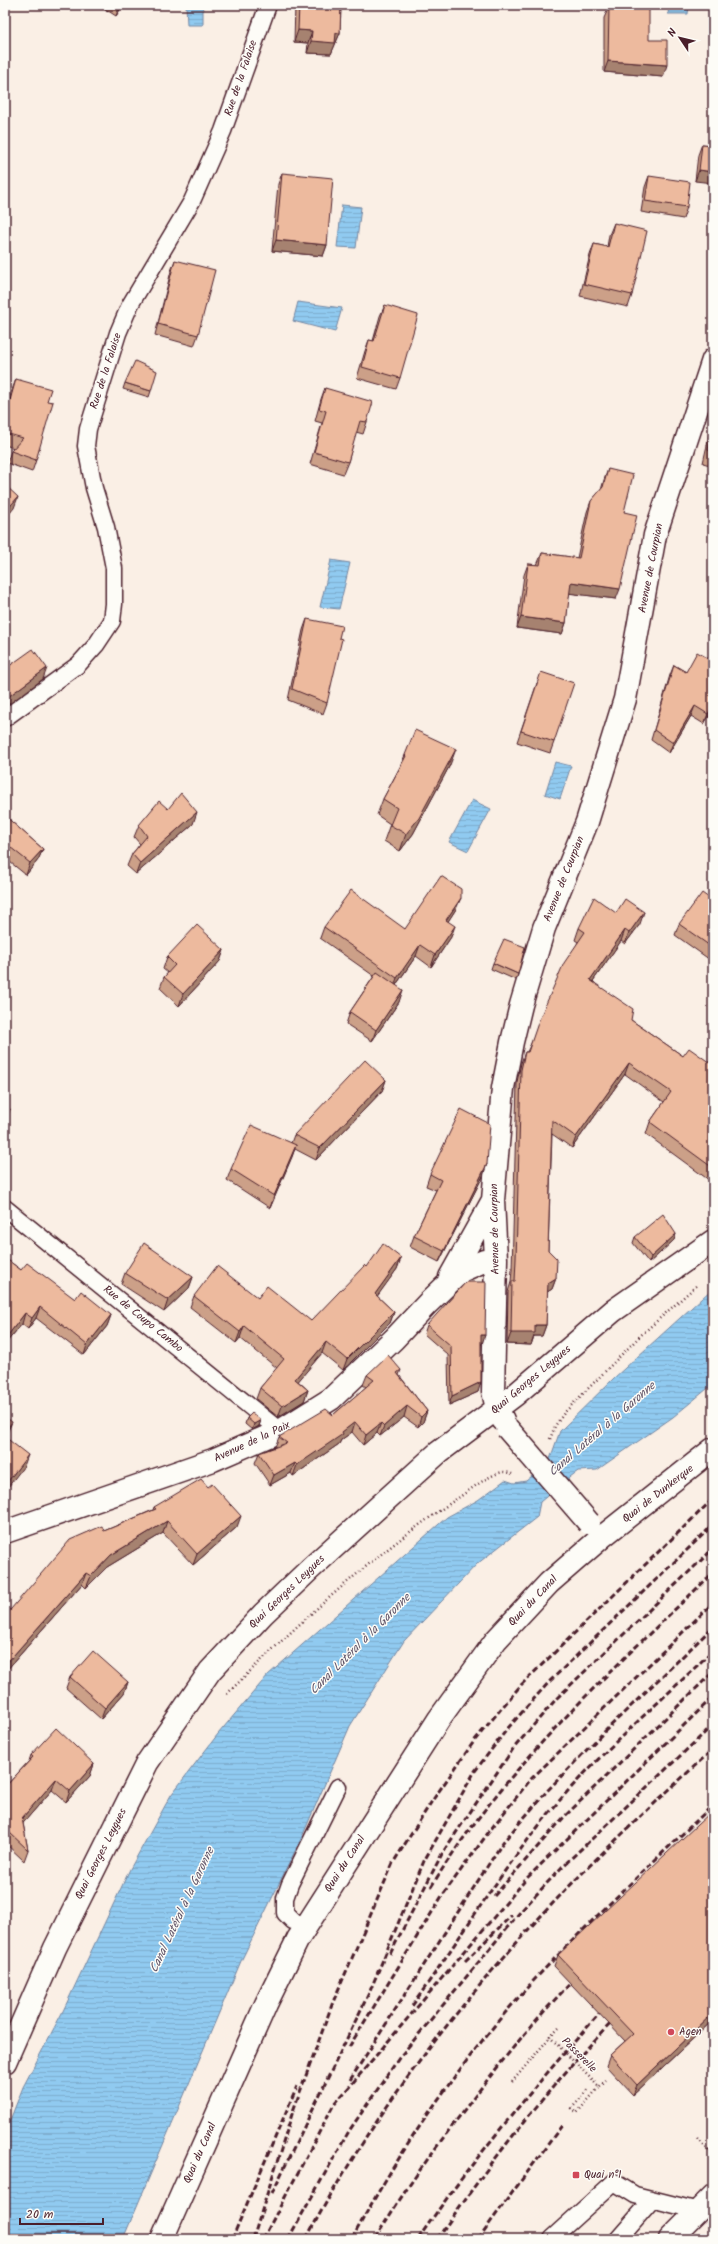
<svg xmlns="http://www.w3.org/2000/svg" width="718" height="2244" font-family="Kalam,sans-serif">
	<style>
		.water { fill: url(#water-rules); stroke: #7486a1 }
		.lines { fill: none; stroke-linecap: round; stroke-linejoin: round }
		.lane-casing { stroke: #4a1f2b; stroke-width: 19 }
		.street-casing { stroke: #4a1f2b; stroke-width: 25 }
		.secondary-casing { stroke: #4a1f2b; stroke-width: 25 }
		.path { stroke: #4a1f2b; stroke-width: 2.5; stroke-dasharray: 1 3; stroke-linecap: butt }
		.lane { stroke: #fdfcf7; stroke-width: 16 }
		.street { stroke: #fdfcf7; stroke-width: 22 }
		.secondary { stroke: #fdfcf7; stroke-width: 22 }
		.rail { stroke: #4a1f2b; stroke-width: 3; stroke-dasharray: 6 3; stroke-linecap: butt }
		.street-bridge-casing { stroke: #4a1f2b; stroke-width: 25; stroke-linecap: butt }
		.path-bridge { stroke: #4a1f2b; stroke-width: 2.5; stroke-dasharray: 1 3; stroke-linecap: butt }
		.street-bridge { stroke: #fdfcf7; stroke-width: 22 }
		.wall { fill: #cca088; stroke: #4a1f2b }
		.shaded-wall { fill: #a6826f; stroke: #4a1f2b }
		.building { fill: #edba9e; stroke: #4a1f2b }
		.poi-dot { fill: #d1495b; stroke: #fdfcf7; stroke-width: 1.5 }
		.labels { text-anchor: middle; dominant-baseline: central; stroke-width: 3; stroke-linejoin: round; paint-order: stroke }
		.street-label { font-size: 11px; fill: #4a1f2b; stroke: #fdfcf7 }
		.poi-label { font-size: 11px; fill: #4a1f2b; stroke: #fdfcf7; text-anchor: start }
		.water-label { font-size: 12px; font-style: italic; fill: #5f5266; stroke: #fdfcf7 }
	</style>
	<defs>
		<pattern id="water-rules" width="6" height="5" patternUnits="userSpaceOnUse"><rect width="6" height="5" fill="#90caf0"/><path d="M0 2.5h6" fill="none" stroke="#7eadce"/></pattern>
	</defs>
	<rect width="100%" height="100%" fill="#faefe5"/>
	<filter id="ink" filterUnits="userSpaceOnUse"><feTurbulence type="fractalNoise" baseFrequency=".025" numOctaves="2"/><feDisplacementMap in="SourceGraphic" scale="8" xChannelSelector="R" yChannelSelector="G"/><feConvolveMatrix kernelMatrix="1 2 1 2 8 2 1 2 1" color-interpolation-filters="sRGB"/></filter>
	<g filter="url(#ink)">
		<!-- water -->
		<path class="water" d="M186,5H203V25H187Z
			M669,5H689L688,14H668Z
			M342,205L361,207L356,248L337,247Z
			M298,302L342,308L335,332L293,321Z
			M331,560L350,563L339,609L320,607Z
			M555,762L571,766L560,799L545,794Z
			M472,800L491,809L468,851L449,842Z
			M713,1288V1384L673,1417L597,1470L578,1471L570,1477L540,1502L537,1517L477,1564L404,1641L350,1726L301,1839L241,1961L123,2239H5V2133L23,2087L63,2011L130,1869L171,1795L218,1734L268,1675L447,1517L478,1500L505,1480L514,1483L526,1481L549,1462L560,1431L614,1378Z"/>
		<g class="lines">
			<defs>
				<path id="lane" d="M5,718L78,665L96,645L112,621L114,604V568L106,527L94,488L86,446L88,429L118,333L130,305L192,201L223,131L268,5
					M5,1208L280,1431
					M307,1926L293,1921L285,1913V1898L290,1884L338,1787
					M551,2239L614,2182L635,2195L699,2211
					M618,2239L652,2200"/>
				<path id="street" d="M450,1277L493,1200
					M503,1420L497,1409L493,1391L496,1259L493,1200L503,1088L512,1042L521,1005L544,928L587,822L625,699L655,535L713,360
					M5,1532L213,1460L280,1431L331,1399L394,1339L428,1303L461,1271L484,1261L496,1259
					M5,2062L55,1948L147,1763L210,1671L263,1614L310,1569L439,1452L515,1395L613,1311L713,1241"/>
				<path id="secondary" d="M162,2239L266,2004L298,1939L439,1719L496,1640L549,1583L602,1537L713,1449
					M670,2239L713,2196"/>
			</defs>
			<!-- lane casing -->
			<use href="#lane" class="lane-casing"/>
			<!-- street casing -->
			<use href="#street" class="street-casing"/>
			<!-- secondary casing -->
			<use href="#secondary" class="secondary-casing"/>
			<!-- path -->
			<path class="path" d="M550,1439L555,1426L564,1413L640,1336L696,1286
				M227,1694C298,1623 374,1554 458,1498C470,1490 490,1474 503,1472C506,1472 510,1473 512,1474
				M512,2082L550,2037
				M588,2090L572,2108L577,2113L599,2087
				M5,2094L8,2087
				M698,2138L713,2155"/>
			<!-- lane -->
			<use href="#lane" class="lane"/>
			<!-- street -->
			<use href="#street" class="street"/>
			<!-- secondary -->
			<use href="#secondary" class="secondary"/>
			<!-- rail -->
			<path class="rail" d="M431,1887C505,1766 612,1670 713,1573
				M494,1896L564,1817L713,1672
				M390,1954L443,1852L513,1749L557,1698L713,1549
				M465,1961L512,1915
				M412,2006C461,1937 505,1864 560,1800C607,1746 662,1701 713,1650
				M349,2047L442,1896L491,1829L531,1779L713,1603
				M350,2080L503,1842L548,1790L603,1733L713,1627
				M272,2193L370,1991L424,1861L475,1771L508,1728L549,1682L713,1525
				M232,2239L297,2086
				M253,2239L293,2111L333,2002L393,1863L432,1801L475,1740L521,1685L713,1499
				M263,2239L333,2106L528,1877L713,1697
				M288,2239L349,2131L399,2058L521,1911L562,1867L713,1725
				M306,2239C362,2134 433,2037 512,1948C574,1877 644,1813 713,1749
				M352,2239C402,2146 464,2056 536,1978C593,1918 653,1862 713,1805
				M375,2239C406,2187 441,2140 478,2092C509,2052 542,2011 579,1975
				M418,2239C475,2156 539,2081 606,2006
				M437,2239C491,2161 550,2085 617,2017
				M478,2239L563,2124"/>
			<defs>
				<path id="street-bridge" d="M507,1428L589,1523"/>
			</defs>
			<!-- street-bridge casing -->
			<use href="#street-bridge" class="street-bridge-casing"/>
			<!-- path-bridge -->
			<path class="path-bridge" d="M559,2028L550,2037L599,2087L606,2080"/>
			<!-- street-bridge -->
			<use href="#street-bridge" class="street-bridge"/>
		</g>
		<!-- wall -->
		<path class="wall" d="M99,5H123L116,16Z
			M295,5H341L340,33L331,54L307,53L308,43L294,42Z
			M609,7L649,40L663,77L604,72V18Z
			M702,144L713,145L695,181L698,155Z
			M282,173L327,245L323,256L272,251L278,184Z
			M649,176L687,207L683,219L641,212L645,187Z
			M614,223L632,295L628,307L580,296L590,255L594,244L607,247L609,235Z
			M175,260L198,335L194,346L155,335L171,271Z
			M385,305L400,378L396,389L357,378L365,351L369,340L373,341L380,316Z
			M16,379L47,401L36,460L32,472L7,463L11,451L14,448L5,445V415L12,390Z
			M125,383L151,391L149,397L123,389Z
			M325,388L367,422L363,434L356,432L348,462L343,474L310,464L322,423L315,421L321,399Z
			M713,424V466L703,463L709,436Z
			M608,469L624,512L616,599L569,593L566,623L562,634L517,628L524,575L528,564L537,565L542,553L577,558L587,512L591,501L601,490L604,480Z
			M307,619L327,703L323,714L288,700L303,630Z
			M713,661V709L704,724L691,716L669,753L651,740L670,675L674,665L686,672Z
			M537,683L554,742L550,753L517,742Z
			M405,755L450,765L413,834L400,851L384,841L390,824L377,815L383,799L400,767Z
			M168,809L193,824L136,874L127,866L132,854L140,844L134,837L139,825Z
			M5,816L43,849L38,860L26,875L5,858Z
			M713,901V962L675,935L679,924Z
			M456,909L448,921L451,937L431,967L416,956L396,985L399,1002L372,1041L346,1024L350,1012L374,976L320,938L324,927L405,929Z
			M616,913L640,924L625,944L621,941L593,981L631,1020L683,1056L713,1065V1183L646,1134L650,1122L664,1102L625,1074L572,1148L552,1134L548,1250L556,1278L552,1289L547,1292L546,1325L542,1336H534L531,1345L507,1344L508,1292L511,1282L512,1270L517,1082L521,1063L525,1052H527L578,942L575,940L579,928Z
			M224,950L220,961L179,1006L160,988L164,977L168,973L163,969L167,957Z
			M493,963L518,974L516,980L491,969Z
			M386,1080L382,1091L316,1160L295,1149L270,1208L227,1180L231,1169L291,1143L294,1135Z
			M430,1174L483,1176L439,1262L410,1247L414,1236L436,1190L426,1186Z
			M676,1234L674,1240L649,1263L633,1243L635,1237Z
			M5,1258L21,1270L75,1299L111,1315L107,1326L84,1355L36,1318L28,1329L22,1324L5,1344Z
			M401,1258L397,1269L377,1296L394,1312L390,1323L343,1370L322,1353L298,1381L308,1390L304,1401L278,1417L256,1399L260,1388L277,1368L240,1338L236,1343L190,1307L194,1296L258,1298L311,1321L367,1267Z
			M125,1273L193,1277L189,1288L164,1312L121,1284Z
			M427,1325L485,1335L481,1344L478,1392L449,1405L448,1355L424,1334Z
			M401,1370L399,1375L427,1411L423,1422L418,1427L404,1417L380,1436L377,1433L363,1445L352,1432L341,1440L339,1444L293,1476L291,1473L270,1485L255,1463L259,1453L275,1447L279,1437L333,1415L366,1387L363,1385L367,1375Z
			M247,1418L261,1420L259,1426L252,1430L245,1424Z
			M154,1507L237,1527L193,1565L163,1533L107,1567L86,1588L82,1584L5,1672L104,1531L153,1510Z
			M70,1677L128,1682L124,1693L101,1719L66,1688Z
			M31,1755L94,1764L90,1776L66,1802L52,1790L23,1823L28,1850L24,1861L5,1843V1787L29,1761Z
			M558,1955L713,2020L633,2095L606,2066L610,2055L625,2041L554,1966Z"/>
		<!-- shaded-wall -->
		<path class="shaded-wall" d="M120,5H123L116,16Z
			M298,30L312,31L308,43L294,42Z
			M336,33H340L331,54L307,53L311,41Z
			M608,61L667,65L663,77L604,72Z
			M699,170L713,172V183L695,181Z
			M276,240L327,245L323,256L272,251Z
			M18,497L14,508L5,519V512Z
			M571,582L620,589L616,599L567,593Z
			M521,617L566,623L562,634L517,628Z
			M47,668L43,679L5,707V699Z
			M713,705V709L704,724L708,714Z
			M695,706L691,716L669,753L673,743Z
			M456,749L450,765L413,834L400,851L406,834Z
			M197,812L193,824L136,874L140,863Z
			M43,849L38,860L26,875L30,863Z
			M461,898L456,909L442,931L446,920Z
			M644,912L640,924L625,944L629,933Z
			M455,926L451,937L431,967L435,955Z
			M625,930L621,941L586,991L590,980Z
			M420,945L416,956L393,989L397,978Z
			M224,950L220,961L179,1006L183,994Z
			M403,990L399,1002L372,1041L376,1030Z
			M629,1063L625,1074L572,1148L576,1137Z
			M386,1080L382,1091L316,1160L320,1148Z
			M10,1109L6,1120L5,1121V1117Z
			M296,1145L292,1157L270,1208L274,1196Z
			M487,1164L483,1176L439,1262L444,1251Z
			M676,1234L674,1240L649,1263L651,1257Z
			M401,1258L397,1269L371,1305L375,1294Z
			M193,1277L189,1288L164,1312L168,1300Z
			M556,1278L552,1289L544,1294L548,1283Z
			M40,1307L36,1318L28,1329L32,1318Z
			M394,1312L390,1323L343,1370L347,1359Z
			M25,1313L22,1324L5,1344V1339Z
			M111,1315L107,1326L84,1355L87,1345Z
			M535,1325H546L542,1336H534L531,1345L507,1344L511,1333Z
			M244,1326L240,1338L236,1343L240,1332Z
			M481,1335H485L482,1344H478Z
			M326,1342L322,1353L291,1390L295,1379Z
			M481,1382L478,1392L449,1405L452,1396Z
			M308,1390L304,1401L278,1417L282,1406Z
			M407,1406L404,1417L380,1436L384,1426Z
			M427,1411L423,1422L418,1427L421,1417Z
			M261,1420L259,1426L252,1430L254,1424Z
			M12,1422L7,1433L5,1437V1431Z
			M355,1422L352,1432L341,1440L339,1444L293,1476L297,1465Z
			M381,1423L377,1433L363,1445L366,1435Z
			M28,1455L24,1466L5,1491V1485Z
			M295,1463L291,1473L270,1485L274,1475Z
			M241,1516L237,1527L193,1565L197,1554Z
			M167,1521L163,1533L107,1567L86,1588L91,1576L111,1555Z
			M86,1573L82,1584L5,1672V1665Z
			M128,1682L124,1693L101,1719L105,1708Z
			M94,1764L90,1776L66,1802L70,1791Z
			M56,1779L52,1790L18,1829L22,1818Z
			M9,1832L5,1842V1836Z
			M713,2013V2020L633,2095L637,2085Z"/>
		<!-- building -->
		<path class="building" d="M299,5H341L340,33H336L335,43L311,41L312,31L298,30Z
			M609,7H649V40H667V65L608,61Z
			M702,144L713,145V144V172L699,170Z
			M282,173L333,178L327,245L276,240Z
			M649,176L690,182L687,207L645,201Z
			M614,223L647,231L632,295L584,284L594,244L608,247Z
			M175,260L215,270L198,335L158,324Z
			M385,305L418,315L400,378L362,367L369,340L374,341Z
			M135,361L157,371L151,391L125,383Z
			M16,379L51,389L47,401L53,402L36,460L11,451L23,438L5,433V418Z
			M325,388L373,402L367,422L360,421L348,462L314,452L326,411L319,409Z
			M713,425V452L708,450Z
			M608,469L633,475L624,512L637,515L620,589L571,582L566,623L521,617L528,564L540,565L542,553L579,558L591,501L603,487Z
			M5,485L18,497L5,512Z
			M307,619L342,626L339,638L342,639L327,703L292,689Z
			M33,649L47,668L5,699V669Z
			M697,652L713,661V705L708,714L695,706L673,743L654,730L674,665L686,672Z
			M541,672L574,683L554,742L521,731Z
			M415,730L456,749L419,818L406,834L390,825L397,808L383,799L406,756L405,755Z
			M181,793L197,812L140,863L132,854L147,836L139,825L159,801L168,809Z
			M5,816L43,849L30,863L5,843Z
			M441,876L461,889V898L446,920L455,926L435,955L420,945L397,978L324,927L351,890L405,929Z
			M702,893L713,901V948L679,924Z
			M594,897L616,913L625,899L644,912L629,933L625,930L590,980L633,1009L631,1020L683,1056L689,1048L713,1065V1168L650,1122L671,1092L629,1063L576,1137L552,1120L548,1250L557,1259L556,1278L548,1283L546,1325H535V1333H511L512,1281H515L516,1259L521,1070L525,1052H528L539,1020L564,963L585,932L579,928Z
			M197,925L224,950L183,994L164,977L175,965L167,957Z
			M504,939L525,947L518,974L493,963Z
			M377,972L403,990L376,1030L350,1012Z
			M365,1060L386,1080L320,1148L294,1135Z
			M5,1107L10,1109L5,1117Z
			M461,1109L490,1124L487,1164L444,1251L414,1236L441,1180L430,1174Z
			M251,1125L296,1145L274,1196L231,1169Z
			M663,1214L676,1234L651,1257L635,1237Z
			M144,1243L193,1277L168,1300L125,1273Z
			M383,1244L401,1258L375,1294L394,1312L347,1359L326,1342L295,1379L308,1390L282,1406L260,1388L284,1359L244,1326L240,1332L194,1296L217,1266L258,1298L267,1286L311,1321L365,1265L367,1267Z
			M5,1258L21,1270L27,1263L75,1299L81,1291L111,1315L87,1345L40,1307L32,1318L25,1313L5,1339Z
			M466,1282H486L485,1335H481V1382L452,1396L451,1346L427,1325Z
			M388,1355L401,1370L397,1373L427,1411L421,1417L407,1406L384,1426L381,1423L366,1435L355,1422L342,1432L343,1434L297,1465L295,1463L274,1475L259,1453L287,1443L279,1437L326,1409L333,1415L374,1380L367,1375Z
			M252,1413L261,1420L254,1424L247,1418Z
			M5,1417L12,1422L5,1431Z
			M5,1437L28,1455L5,1485Z
			M201,1479L208,1487L212,1484L241,1516L197,1554L167,1521L111,1555L91,1576L86,1573L5,1665V1616L70,1540L102,1526L104,1531L156,1509L154,1507Z
			M93,1651L128,1682L105,1708L70,1677Z
			M56,1728L94,1764L70,1791L56,1779L22,1818L28,1850L9,1832L5,1836V1787L33,1757L31,1755Z
			M713,1810V2013L637,2085L610,2055L633,2034L558,1955Z"/>
	</g>
	<!-- markers -->
	<g class="poi-dot">
		<circle cx="671" cy="2032" r="4"/>
		<rect x="572" y="2171" width="8" height="8" rx="2"/>
	</g>
	<g class="labels">
		<!-- street labels -->
		<g class="street-label">
			<text transform="translate(241 78) rotate(-71)">Rue de la Falaise</text>
			<text transform="translate(106 371) rotate(-72)">Rue de la Falaise</text>
			<text transform="translate(651 568) rotate(-79)">Avenue de Courpian</text>
			<text transform="translate(564 879) rotate(-68)">Avenue de Courpian</text>
			<text transform="translate(495 1229) rotate(-91)">Avenue de Courpian</text>
			<text transform="translate(143 1319) rotate(39)">Rue de Coupo Cambo</text>
			<text transform="translate(531 1380) rotate(-40)">Quai Georges Leygues</text>
			<text transform="translate(252 1442) rotate(-25)">Avenue de la Paix</text>
			<text transform="translate(658 1494) rotate(-38)">Quai de Dunkerque</text>
			<text transform="translate(287 1592) rotate(-44)">Quai Georges Leygues</text>
			<text transform="translate(533 1601) rotate(-46)">Quai du Canal</text>
			<text transform="translate(101 1854) rotate(-63)">Quai Georges Leygues</text>
			<text transform="translate(345 1864) rotate(-57)">Quai du Canal</text>
			<text transform="translate(579 2055) rotate(45)">Passerelle</text>
			<text transform="translate(200 2153) rotate(-66)">Quai du Canal</text>
		</g>
		<!-- poi labels -->
		<g class="poi-label">
			<text x="679" y="2032">Agen</text>
			<text x="584" y="2175">Quai n°1</text>
		</g>
		<!-- water labels -->
		<g class="water-label">
			<text transform="translate(602 1429) rotate(-41)">Canal Latéral à la Garonne</text>
			<text transform="translate(360 1644) rotate(-45)">Canal Latéral à la Garonne</text>
			<text transform="translate(182 1910) rotate(-65)">Canal Latéral à la Garonne</text>
		</g>
	</g>
	<!-- margin -->
	<rect width="718" height="2244" fill="none" stroke="#fdfcf7" stroke-width="20"/>
	<rect x="10" y="10" width="698" height="2224" fill="none" stroke="#4a1f2b" stroke-width="1.5" filter="url(#ink)"/>
	<!-- north arrow -->
	<g transform="translate(680 38) rotate(305)" stroke="#fdfcf7" stroke-width="3" paint-order="stroke">
	<path d="M0-3L7 15L0 10L-7 15Z" fill="#4a1f2b"/>
	<text y="-6" font-size="11" font-weight="bold" text-anchor="middle" fill="#4a1f2b">N</text>
	</g>
	<!-- scale -->
	<path d="M20 2218v6h83v-6" fill="none" stroke="#4a1f2b" stroke-width="2"/>
	<text x="26" y="2218" font-size="12" fill="#4a1f2b" stroke="#fdfcf7" stroke-width="3" paint-order="stroke">20 m</text>
</svg>
